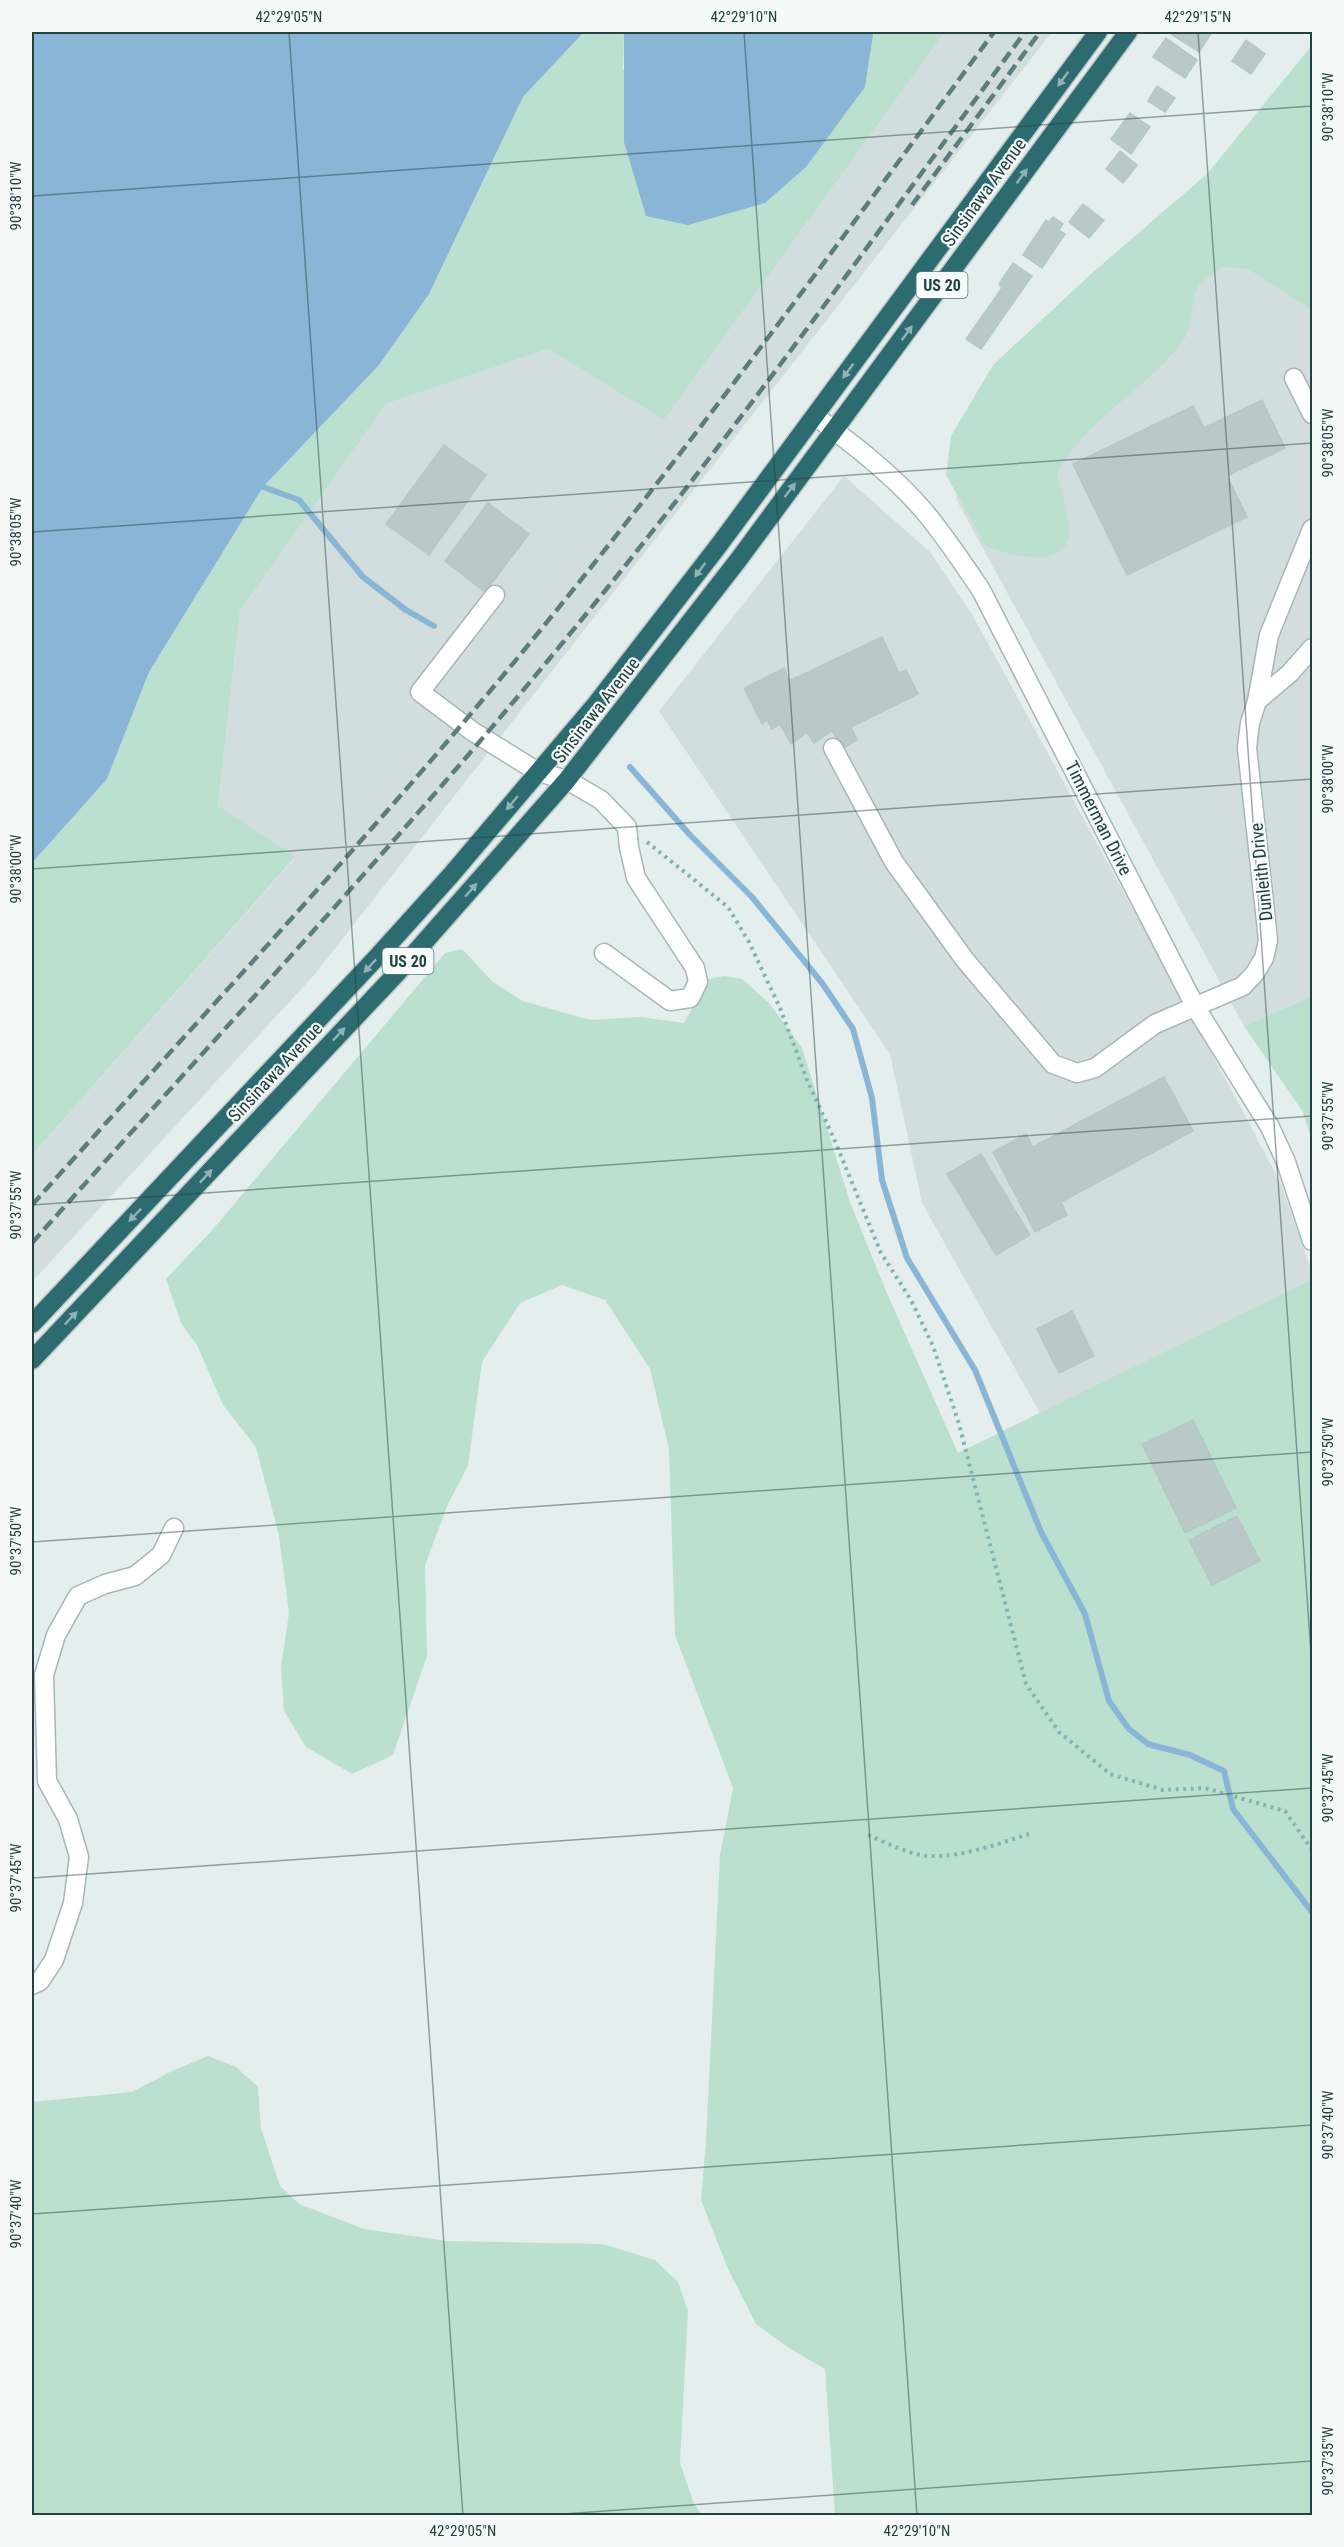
<svg xmlns="http://www.w3.org/2000/svg" width="1344" height="2547" font-family="'Roboto Condensed',sans-serif">
	<style>
		.built { fill: #d2dedd }
		.green { fill: #bce0d0 }
		.water { fill: #89b5d6 }
		.lines { fill: none; stroke-linecap: round; stroke-linejoin: round }
		.stream { stroke: #89b5d6; stroke-width: 6 }
		.building { fill: #b9c9c7; stroke: #b6c8c6; stroke-width: 1.5 }
		.minor-casing { stroke: #a6b7b5; stroke-width: 21 }
		.highway-casing { stroke: #c1caca; stroke-width: 21 }
		.path { stroke: #82b4b2; stroke-width: 4; stroke-dasharray: 3 4.5; stroke-linecap: butt }
		.minor { stroke: #fff; stroke-width: 18 }
		.highway { stroke: #2c6b6f; stroke-width: 18 }
		.rail { stroke: #5d7c7d; stroke-width: 4.5; stroke-dasharray: 12 6; stroke-linecap: butt }
		.oneway { fill: #90b2b4 }
		.ticks { fill: none; stroke: #224141; stroke-width: 1.5; stroke-opacity: 0.45 }
		.labels { text-anchor: middle; dominant-baseline: central; stroke-width: 4.5; stroke-linejoin: round; paint-order: stroke }
		.shield { fill: #f5faf9; stroke: #617878; stroke-width: 1.5 }
		.shield-label { font-size: 16px; font-weight: bold; fill: #224141 }
		.street-label { font-size: 18px; fill: #224141; stroke: #f5faf9 }
		.neatline { fill: none; stroke: #224141; stroke-width: 2 }
		.ticks-label { font-size: 15px; text-anchor: middle; fill: #224141 }
	</style>
	<rect width="100%" height="100%" fill="#e4eeec"/>
	<!-- built -->
	<path class="built" d="M945,32H1052L315,974L32,1282V1155L295,858L218,807L240,611L386,404L548,349L664,420Z
		M1208,173L1312,286V996L1244,1026L956,499L984,427Z
		M844,476L930,552L973,616L1238,1102L1280,1182L1312,1272V1279L1040,1413L922,1203L890,1054L659,711Z"/>
	<!-- green -->
	<path class="green" d="M588,32H624L623,70L865,87L872,32H945L664,420L548,349L386,404L240,611L218,806L295,857L32,1155V863L107,779L149,672L263,487L379,365L429,294L523,97L581,35Z
		M1312,45V310L1248,269L1223,267C1216,272 1206,278 1200,284C1190,297 1194,327 1183,341C1147,390 1086,418 1057,474C1061,488 1072,525 1069,538C1060,570 1007,554 986,546L946,475L951,436L993,365L1091,274L1208,173Z
		M462,949L493,982L523,1001L590,1020L640,1017L684,1023L708,979L725,976L742,979L769,1003L802,1048L850,1202L886,1291L958,1453L1312,1279V2515H835L825,2369L789,2348L756,2324L728,2269L701,2200L706,2141L720,1855L733,1788L675,1635L669,1449L650,1369L605,1300L562,1285L520,1303L482,1362L468,1466L448,1504L425,1565L427,1656L393,1755L352,1774L306,1747L284,1711L281,1667L289,1613L279,1536L256,1447L223,1405L197,1345L181,1323L166,1279L214,1228L445,953Z
		M1312,996V1141L1303,1112L1244,1026Z
		M208,2056L236,2067L258,2087L261,2128L280,2186L299,2204L364,2229L447,2241L603,2244L655,2260L678,2282L688,2311L680,2463L694,2504L702,2515H32V2102L132,2092L172,2071Z"/>
	<!-- water -->
	<path class="water" d="M32,32H588L581,35L523,97L429,294L379,365L263,487L149,672L107,779L32,863Z
		M624,32H872L873,35L865,87L806,167L765,203L688,225L646,216L624,142Z"/>
	<g class="lines">
		<!-- stream -->
		<path class="stream" d="M263,487L299,500L363,577L406,610L434,626
			M630,767L690,835L752,897L822,983L853,1029L872,1098L882,1180L907,1258L975,1370L1041,1532L1085,1614L1109,1701L1129,1729L1148,1744L1190,1755L1224,1771L1233,1809L1312,1912"/>
	</g>
	<!-- building -->
	<path class="building" d="M1173,32H1212L1199,52L1171,34Z
		M1166,38L1197,60L1185,78L1153,57Z
		M1246,40L1265,54L1251,74L1232,61Z
		M1157,86L1175,98L1165,112L1148,101Z
		M1130,113L1150,127L1131,154L1111,139Z
		M1120,151L1137,165L1123,183L1106,169Z
		M1083,204L1104,220L1089,238L1069,222Z
		M1053,217L1063,224L1059,230L1065,234L1042,268L1023,255L1046,220L1049,222Z
		M1013,263L1032,276L981,349L966,339L1002,288L999,284Z
		M1262,400L1285,448L1227,476L1247,517L1127,575L1073,464L1193,406L1204,428Z
		M444,445L486,475L429,555L386,524Z
		M488,503L529,534L485,592L445,561Z
		M882,637L899,673L906,670L918,694L851,727L857,740L843,748L832,731L814,743L807,732L791,744L780,724L772,729L767,720L762,724L744,688L784,668L789,681Z
		M1164,1077L1193,1131L1061,1202L1067,1215L1035,1232L993,1152L1026,1134L1033,1147Z
		M981,1154L1030,1235L996,1255L947,1174Z
		M1072,1311L1094,1356L1059,1373L1037,1329Z
		M1193,1420L1236,1508L1185,1533L1142,1444Z
		M1237,1516L1260,1561L1212,1585L1189,1540Z"/>
	<g class="lines">
		<defs>
			<path id="minor" d="M1294,378L1312,414
				M815,416C854,445 892,474 924,511C945,536 963,563 981,590L1196,1008L1270,1127L1286,1162L1312,1241
				M495,595L420,692L472,731L538,772L567,780L601,800L627,827L629,847L636,878L695,968L698,982L690,998L670,1001L604,953
				M1257,701L1290,673L1312,648
				M833,748L894,862L965,960L1053,1064L1077,1073L1095,1068L1155,1024L1243,986L1255,973L1264,958L1268,941L1266,921L1247,748L1250,723L1257,701L1269,635L1312,529
				M32,1985L40,1981L54,1960L73,1903L79,1857L68,1819L47,1781L44,1675L56,1635L78,1596L105,1584L135,1576L161,1555L174,1528"/>
			<path id="highway" d="M32,1324L378,956L451,875L596,704L719,545L1098,32
				M32,1360L398,972L567,780L739,559L1128,32"/>
		</defs>
		<!-- minor casing -->
		<use href="#minor" class="minor-casing"/>
		<!-- highway casing -->
		<use href="#highway" class="highway-casing"/>
		<!-- path -->
		<path class="path" d="M647,842L728,907L749,942L780,1008L807,1080L834,1139L881,1253L911,1300L933,1346L959,1424L1026,1684L1059,1732L1110,1774L1163,1790L1205,1788L1285,1811L1312,1850
			M868,1835C887,1843 909,1855 930,1856C964,1857 997,1844 1029,1834"/>
		<!-- minor -->
		<use href="#minor" class="minor"/>
		<!-- highway -->
		<use href="#highway" class="highway"/>
		<!-- rail -->
		<path class="rail" d="M912,205L1040,32
			M32,1205C205,1012 384,823 547,622C703,430 848,230 994,32
			M32,1243C210,1043 394,848 564,641C726,445 874,237 1025,32"/>
	</g>
	<!-- one-way arrows -->
	<defs><path id="oneway-solid" d="M-6-.8H1V-3.2L6.5 0L1 3.2V.8H-6Z" transform="scale(1.5)"/></defs>
	<g class="oneway">
		<use href="#oneway-solid" transform="translate(1063 79) rotate(126)"/>
		<use href="#oneway-solid" transform="translate(1022 176) rotate(-54)"/>
		<use href="#oneway-solid" transform="translate(907 333) rotate(-54)"/>
		<use href="#oneway-solid" transform="translate(848 371) rotate(126)"/>
		<use href="#oneway-solid" transform="translate(790 490) rotate(-53)"/>
		<use href="#oneway-solid" transform="translate(700 570) rotate(127)"/>
		<use href="#oneway-solid" transform="translate(512 803) rotate(130)"/>
		<use href="#oneway-solid" transform="translate(471 890) rotate(-49)"/>
		<use href="#oneway-solid" transform="translate(370 966) rotate(133)"/>
		<use href="#oneway-solid" transform="translate(339 1034) rotate(-47)"/>
		<use href="#oneway-solid" transform="translate(206 1176) rotate(-47)"/>
		<use href="#oneway-solid" transform="translate(135 1215) rotate(134)"/>
		<use href="#oneway-solid" transform="translate(71 1318) rotate(-46)"/>
	</g>
	<!-- ticks -->
	<path class="ticks" d="M289,32L463,2516M744,32L917,2516M1198,32L1312,1668M32,196L1312,106M32,532L1312,443M32,869L1312,779M32,1205L1312,1116M32,1542L1312,1452M32,1878L1312,1788M32,2214L1312,2125M535,2516L1312,2461"/>
	<g class="labels">
		<!-- shield labels -->
		<g class="shield">
			<rect x="916.5" y="272" width="51" height="26" rx="4.5"/>
			<rect x="382.5" y="948" width="51" height="26" rx="4.5"/>
		</g>
		<g class="shield-label">
			<text x="942" y="285">US 20</text>
			<text x="408" y="961">US 20</text>
		</g>
		<!-- street labels -->
		<g class="street-label">
			<text transform="translate(984 192) rotate(-54)">Sinsinawa Avenue</text>
			<text transform="translate(596 710) rotate(-52)">Sinsinawa Avenue</text>
			<text transform="translate(1099 818) rotate(63)">Timmerman Drive</text>
			<text transform="translate(1261 872) rotate(-96)">Dunleith Drive</text>
			<text transform="translate(275 1072) rotate(-47)">Sinsinawa Avenue</text>
		</g>
	</g>
	<!-- border -->
	<rect width="1344" height="2547" fill="none" stroke="#f5faf9" stroke-width="66"/>
	<rect x="33" y="33" width="1278" height="2481" class="neatline"/>
	<g class="ticks-label">
		<text x="289" y="22">42°29'05"N</text>
		<text x="744" y="22">42°29'10"N</text>
		<text x="1198" y="22">42°29'15"N</text>
		<text transform="translate(1328 107) rotate(-90)" y="5">90°38'10"W</text>
		<text transform="translate(16 196) rotate(-90)" y="5">90°38'10"W</text>
		<text transform="translate(1328 443) rotate(-90)" y="5">90°38'05"W</text>
		<text transform="translate(16 532) rotate(-90)" y="5">90°38'05"W</text>
		<text transform="translate(1328 779) rotate(-90)" y="5">90°38'00"W</text>
		<text transform="translate(16 869) rotate(-90)" y="5">90°38'00"W</text>
		<text transform="translate(1328 1116) rotate(-90)" y="5">90°37'55"W</text>
		<text transform="translate(16 1205) rotate(-90)" y="5">90°37'55"W</text>
		<text transform="translate(1328 1452) rotate(-90)" y="5">90°37'50"W</text>
		<text transform="translate(16 1541) rotate(-90)" y="5">90°37'50"W</text>
		<text transform="translate(1328 1788) rotate(-90)" y="5">90°37'45"W</text>
		<text transform="translate(16 1878) rotate(-90)" y="5">90°37'45"W</text>
		<text transform="translate(1328 2125) rotate(-90)" y="5">90°37'40"W</text>
		<text transform="translate(16 2214) rotate(-90)" y="5">90°37'40"W</text>
		<text transform="translate(1328 2461) rotate(-90)" y="5">90°37'35"W</text>
		<text x="463" y="2536">42°29'05"N</text>
		<text x="917" y="2536">42°29'10"N</text>
	</g>
</svg>
